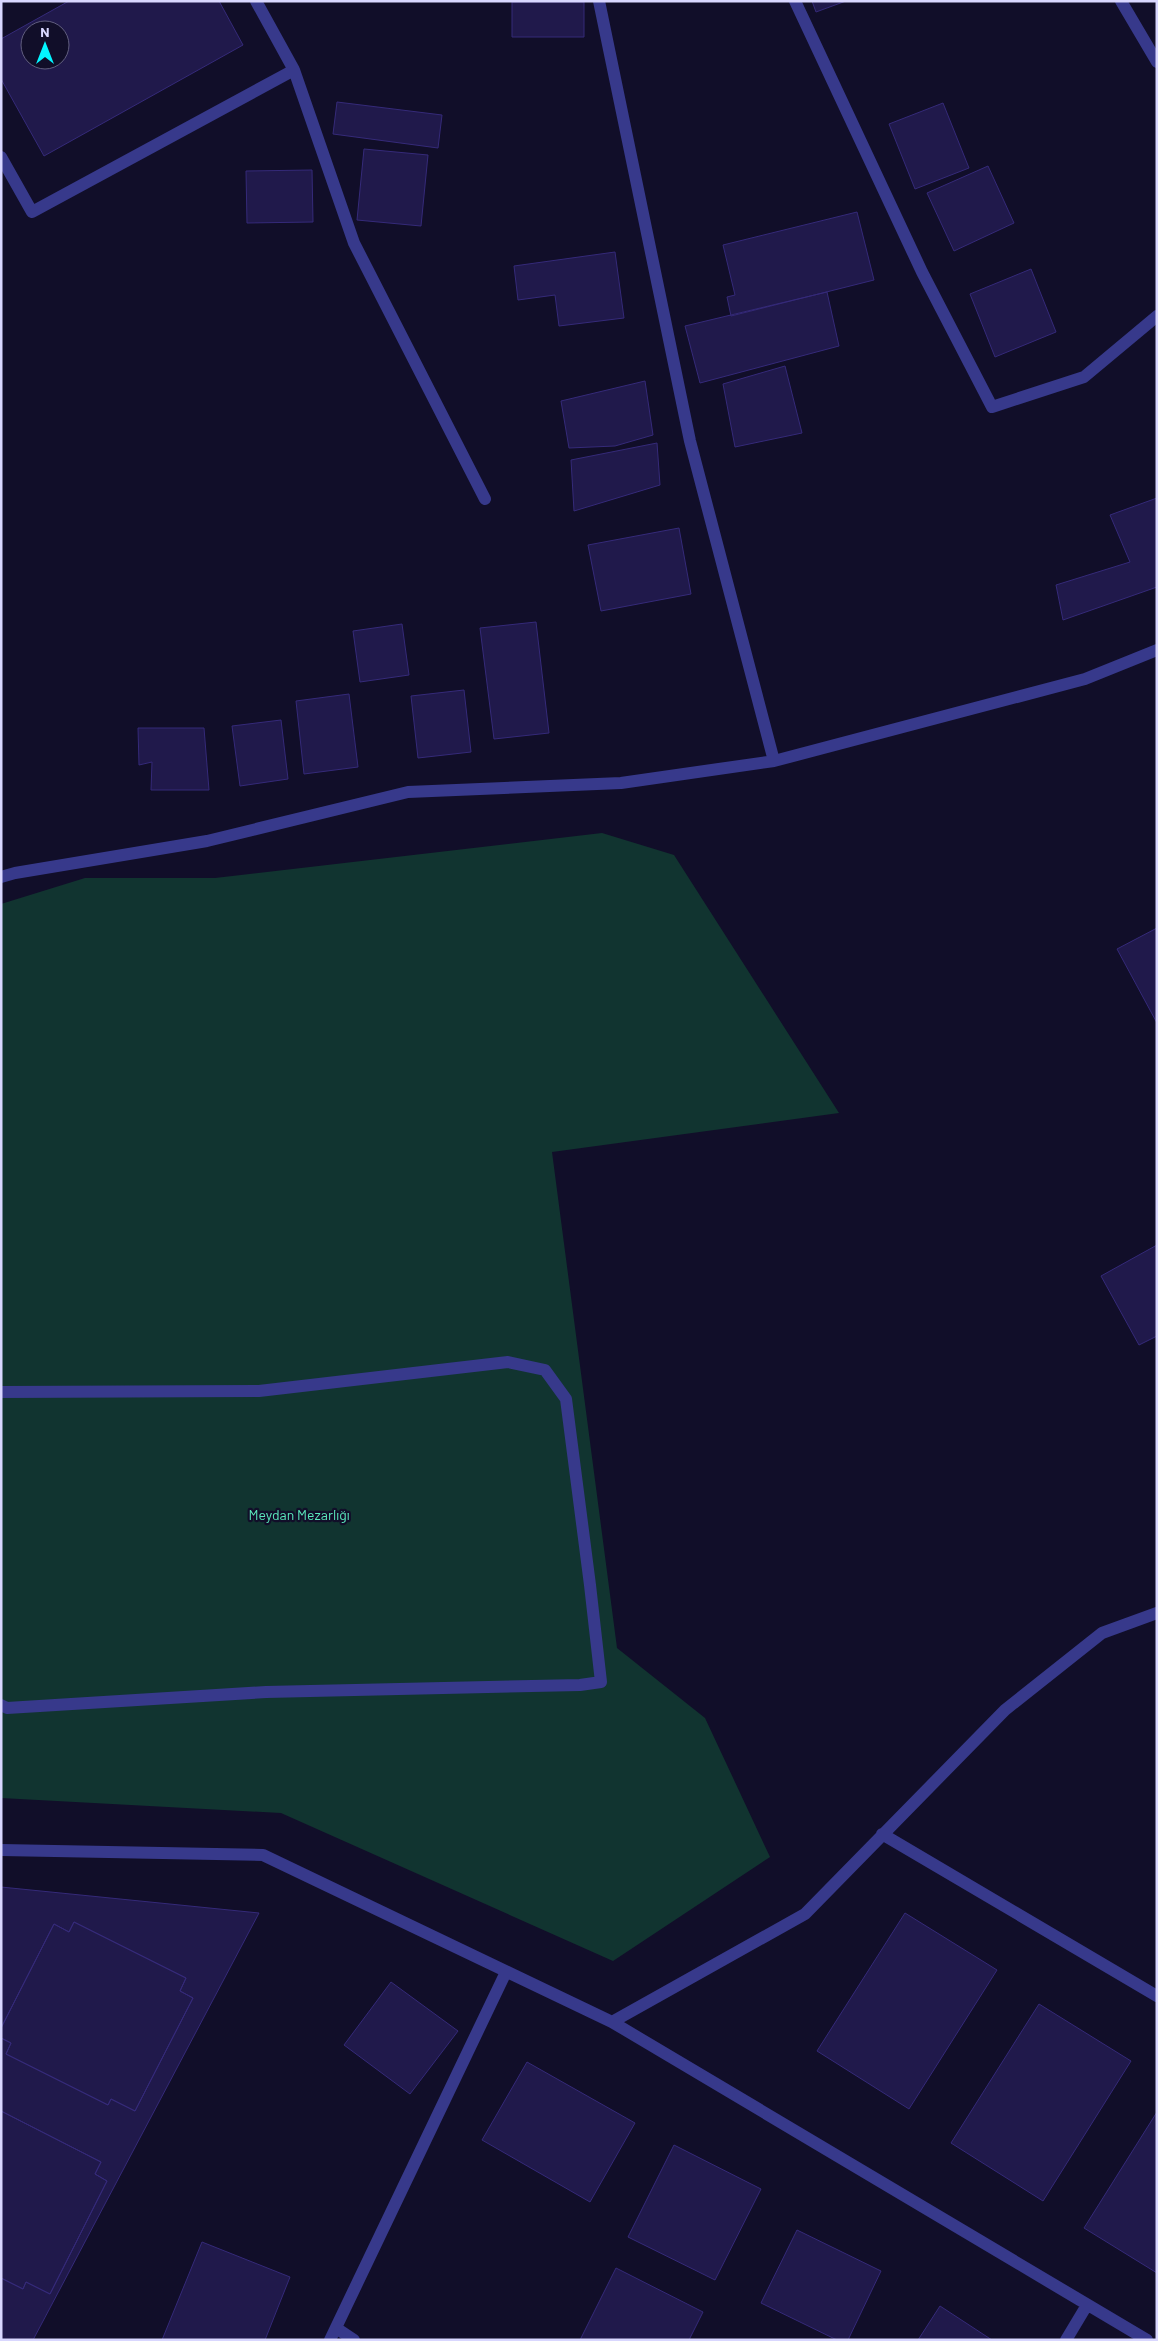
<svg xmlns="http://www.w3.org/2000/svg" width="1158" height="2341" font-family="Barlow,sans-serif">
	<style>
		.green { fill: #113430 }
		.building { fill: #20194b; stroke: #352a79; fill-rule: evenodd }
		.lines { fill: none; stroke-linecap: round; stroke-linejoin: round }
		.service { stroke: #37398b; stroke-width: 12 }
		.minor { stroke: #37398b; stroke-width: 12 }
		.labels { text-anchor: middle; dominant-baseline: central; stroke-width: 4.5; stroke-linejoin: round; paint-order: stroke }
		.park-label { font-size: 14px; fill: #5ae7bb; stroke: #110e29 }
	</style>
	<rect width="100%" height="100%" fill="#110e29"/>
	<!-- green -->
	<path class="green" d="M602,833L674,855L839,1113L552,1152L617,1648L705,1718L770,1857L613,1961L281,1813L1,1798V904L85,878H215Z"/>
	<!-- building -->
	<path class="building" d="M69,1H219L243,45L44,156L1,79V39ZM30,30H60V60H30Z
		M812,1H846L816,12Z
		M512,2H584V37H512Z
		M337,102L442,115L438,148L333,134Z
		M943,103L969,168L915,189L889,124Z
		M364,149L428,155L421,226L357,220Z
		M988,166L1014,223L954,251L927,193Z
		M312,170L313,222L247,223L246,171Z
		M857,212L874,280L731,316L727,297L735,295L723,245Z
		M615,252L624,318L559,326L555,295L518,300L514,266Z
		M1031,269L1056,332L995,357L970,294Z
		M827,292L839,346L700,383L685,326Z
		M785,366L802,433L735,447L723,384Z
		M645,381L653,435L615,446L569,448L561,401Z
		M657,443L660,485L574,511L571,460Z
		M1157,498V587L1063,620L1056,585L1130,562L1110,515Z
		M679,528L691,594L601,611L588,545Z
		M536,622L549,733L494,739L480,628Z
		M402,624L409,675L360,682L353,631Z
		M464,690L471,752L418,758L411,696Z
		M349,694L358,767L304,774L296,701Z
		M281,720L288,779L240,786L232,726Z
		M138,728H204L209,790H151L152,762L139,765Z
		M1157,928V1023L1117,949Z
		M1157,1245V1336L1139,1345L1101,1276Z
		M1,1887L259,1913L33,2340H1V2278L23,2289L26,2282L50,2294L107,2181L95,2174L101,2162L1,2111V2038L11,2043L6,2054L108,2105L111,2099L135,2111L193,1998L180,1991L186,1978L74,1922L69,1932L54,1924L1,2028Z
		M905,1913L997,1970L909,2109L817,2051Z
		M74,1922L186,1978L180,1991L193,1998L135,2111L111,2099L108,2105L6,2054L11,2043L1,2038V2028L54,1924L69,1932Z
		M391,1982L458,2031L410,2094L344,2045Z
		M1039,2004L1131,2061L1043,2201L951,2143Z
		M527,2062L635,2123L590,2202L482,2140Z
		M1,2111L101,2162L95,2174L107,2181L50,2294L26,2282L23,2289L1,2278Z
		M1157,2112V2273L1084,2228Z
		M674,2145L761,2189L715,2280L628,2237Z
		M797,2230L881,2271L848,2340H837L761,2303Z
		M202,2242L290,2277L265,2340H162Z
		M616,2268L703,2312L689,2340H580Z
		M940,2306L992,2340H918Z"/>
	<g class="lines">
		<!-- service -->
		<path class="service" d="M1,1392L259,1391L508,1362L545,1370L566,1399L590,1585L601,1682L580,1685L266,1692L7,1708L1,1705"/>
		<!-- minor -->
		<path class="minor" d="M599,1L690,441L774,761
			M795,1L922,272L992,407L1084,377L1157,316
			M1121,1L1157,62
			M294,70L354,243L485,499
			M1,157L32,212L294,70L256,1
			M1,877L15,873L207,841L408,792L621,783L774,761L1085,679L1157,650
			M882,1834L1157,1996
			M1,1850L263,1855L612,2022L805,1914L1005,1710L1102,1633L1157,1613
			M612,2022L1147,2340
			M336,2328L354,2340
			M330,2340L506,1972
			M1066,2340L1087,2305"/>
	</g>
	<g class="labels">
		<!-- park labels -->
		<g class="park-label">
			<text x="299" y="1514">Meydan Mezarlığı</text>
		</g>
	</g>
	<!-- border -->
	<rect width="1158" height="2341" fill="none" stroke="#d9d7ff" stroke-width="5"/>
	<!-- north arrow -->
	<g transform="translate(45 45)"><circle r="24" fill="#110e29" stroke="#615e7f"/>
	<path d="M0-4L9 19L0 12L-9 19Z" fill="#03f5ff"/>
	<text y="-8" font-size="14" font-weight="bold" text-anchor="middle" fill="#d9d7ff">N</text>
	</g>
</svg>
